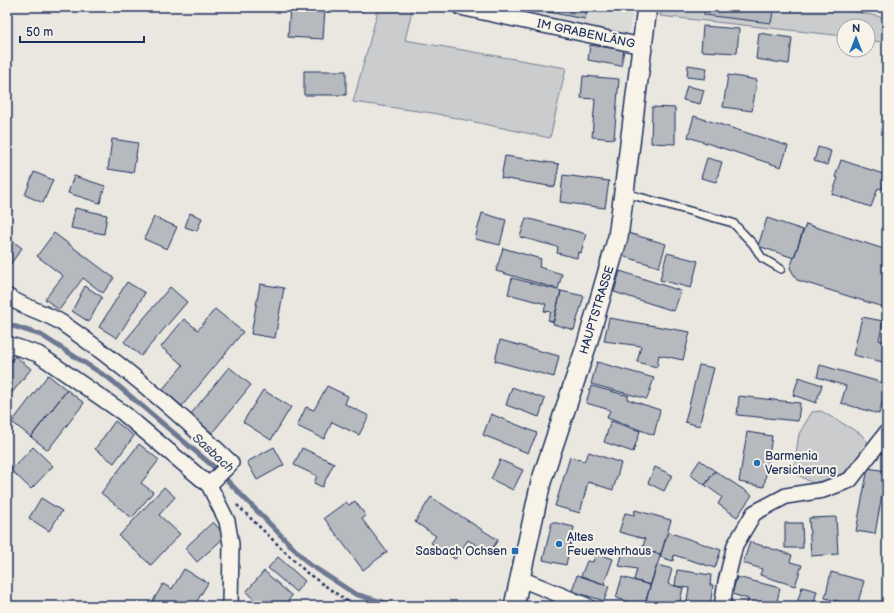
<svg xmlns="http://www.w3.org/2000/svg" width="894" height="613" font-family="'Balsamiq Sans',sans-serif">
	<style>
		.built { fill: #dadad6 }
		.green { fill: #cbcccd; stroke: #737e96 }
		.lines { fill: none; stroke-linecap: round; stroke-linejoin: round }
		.stream { stroke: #6d7892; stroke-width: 5 }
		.building { fill: #b6babf; stroke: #1b2f5e }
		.service-casing { stroke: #1b2f5e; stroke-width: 10 }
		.minor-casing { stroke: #1b2f5e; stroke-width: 18 }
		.tertiary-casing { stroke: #1b2f5e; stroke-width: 22 }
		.path { stroke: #1b2f5e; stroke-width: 2.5; stroke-dasharray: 3 3; stroke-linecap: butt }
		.service { stroke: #f7f3e8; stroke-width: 7 }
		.minor { stroke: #f7f3e8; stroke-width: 15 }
		.tertiary { stroke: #f7f3e8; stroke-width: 19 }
		.poi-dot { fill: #1f6fb2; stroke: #f7f3e8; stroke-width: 1.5 }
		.labels { text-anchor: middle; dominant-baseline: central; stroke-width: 4; stroke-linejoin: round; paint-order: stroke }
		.street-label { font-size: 12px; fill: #1b2f5e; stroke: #f7f3e8 }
		.poi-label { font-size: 12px; fill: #1b2f5e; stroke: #f7f3e8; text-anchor: start }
		.water-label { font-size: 13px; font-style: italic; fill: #445378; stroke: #f7f3e8 }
	</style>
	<rect width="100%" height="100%" fill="#eae7e0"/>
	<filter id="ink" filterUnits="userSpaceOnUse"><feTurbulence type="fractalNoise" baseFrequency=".025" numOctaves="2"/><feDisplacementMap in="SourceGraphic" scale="8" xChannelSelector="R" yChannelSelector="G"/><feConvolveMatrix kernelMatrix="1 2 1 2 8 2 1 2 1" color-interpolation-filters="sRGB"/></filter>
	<g filter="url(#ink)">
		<!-- built -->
		<path class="built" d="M480,7H633L628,39Z"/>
		<!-- green -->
		<path class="green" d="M379,7H413L405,40L566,68L550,138L432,113L353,102Z
			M662,7H829L887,18V43L868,40V26H844V36L660,16Z
			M821,411L861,434L870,445L850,468L835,478L812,483L793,472L799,434L812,412Z"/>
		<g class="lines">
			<!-- stream -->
			<path class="stream" d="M7,324L41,335L110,379L214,467L309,564L355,594L396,606"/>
		</g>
		<!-- building -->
		<path class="building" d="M290,7H363V11L325,8L323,39L288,37Z
			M549,7H588L585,19L548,12Z
			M705,7H774L771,23L704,15Z
			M703,26L739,29L737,53L701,51Z
			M759,33L792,38L789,64L756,59Z
			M590,45L624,50L621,66L588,60Z
			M688,65L707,68L705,79L687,77Z
			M304,71H346V95H304Z
			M728,75L757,80L752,111L723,107Z
			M583,76L619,79L614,139L592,137L595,99L581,98Z
			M687,86L704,90L700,104L683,100Z
			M652,107L675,108V144L651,143Z
			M694,116L788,146L781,167L688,137Z
			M112,139L138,143L133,173L108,169Z
			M818,147L831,151L827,165L814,161Z
			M505,156L559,164L555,187L501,178Z
			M707,158L722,162L716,182L701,178Z
			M841,160L886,175L882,189L878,188L871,207L832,194L838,178L835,177Z
			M34,172L53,180L43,203L25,195Z
			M563,175L609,181L605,208L560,202Z
			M74,176L105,186L100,203L68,193Z
			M7,206L12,210L7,217Z
			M75,208L107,215L104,234L71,228Z
			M190,213L202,218L197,231L185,227Z
			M482,213L506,220L500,245L475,239Z
			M154,217L177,227L167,249L144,239Z
			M526,218L586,234L581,253L578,252L577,258L557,253L558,247L520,237Z
			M767,218L803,230L794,258L758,246Z
			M806,224L887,250V295L883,307L797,280L790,268Z
			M54,233L114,278L103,293L83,278L59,310L45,299L63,276L37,256Z
			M628,233L666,244L659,267L622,256Z
			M7,237L22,248L7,269Z
			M503,248L541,259L539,267L562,274L558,289L496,271Z
			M667,253L698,261L691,288L660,280Z
			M620,271L681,291L674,311L614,292Z
			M512,278L561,291L553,322L548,320L551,312L544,311L546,304L508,294Z
			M127,282L145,293L117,338L99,327Z
			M260,284L284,288L275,338L251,334Z
			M85,286L102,297L89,322L72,311Z
			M170,287L187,302L141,356L124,342Z
			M561,291L584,296L574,330L553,324Z
			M215,309L243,332L182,406L162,390L183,365L161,347L184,319L198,330Z
			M862,317L883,321L879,340L887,342V363L853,355Z
			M609,318L690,332L683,360L659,355L657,367L637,362L641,346L604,341Z
			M500,340L559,356L554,377L495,361Z
			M15,356L31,369L7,399V366Z
			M597,362L654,378L647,399L591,384Z
			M699,365L714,368L699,426L685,422Z
			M820,365L887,384L879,414L841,403L846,386L817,377Z
			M229,367L251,385L212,433L190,415Z
			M48,375L67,390L31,437L12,422Z
			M799,377L822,385L816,403L793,395Z
			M327,386L348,396L345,404L369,416L359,435L332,422L324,439L297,426L306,407L314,410Z
			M591,386L629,396L627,399L660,410L654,435L607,418L610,410L586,403Z
			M512,387L545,399L539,417L506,405Z
			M67,390L84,403L48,450L31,437Z
			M263,390L291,407L271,440L243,422Z
			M739,396L800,403L798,421L737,415Z
			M491,414L537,433L528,453L483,435Z
			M115,421L134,436L114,463L95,449Z
			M611,421L640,431L633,452L604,442Z
			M747,432L772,436L764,487L739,482Z
			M139,444L159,460L141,483L153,492L132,518L101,493Z
			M33,447L53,466L31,489L11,470Z
			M274,447L284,465L257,480L247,462Z
			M302,448L334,463L322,487L314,483L317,476L294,465Z
			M589,452L621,463L613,490L588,482L580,513L555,506L570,457L584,461Z
			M500,460L523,470L513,490L491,479Z
			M700,460L715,471L705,485L690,475Z
			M655,467L672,475L664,491L648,483Z
			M868,468L886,471L875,534L856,531Z
			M715,471L752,495L737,517L718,504L722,497L705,485Z
			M164,487L175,497L159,515L180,534L151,565L119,536Z
			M431,497L498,540L489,553L468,540L455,559L431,543L436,536L415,522Z
			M41,498L62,511L49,531L29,518Z
			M355,501L366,516L362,519L387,552L363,570L324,518L346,502L349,505Z
			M635,510L671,520L661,554L642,551L645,539L619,532L625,513L634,515Z
			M836,517L838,554L811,556L809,518Z
			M213,522L226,536L197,562L185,548Z
			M552,522L574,527L566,565L543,560Z
			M785,523H802L803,548H785Z
			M668,532L721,550L715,568L674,555L673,561L660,557Z
			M750,542L792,555L790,562L802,565L795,586L760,575L762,569L743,563Z
			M624,547L661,554L650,585L634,580L637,569L619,566Z
			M596,553L613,559L604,584L581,576L587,561L593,562Z
			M278,557L305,581L296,592L268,568Z
			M657,565L672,569L668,584L683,588L679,606H661L662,604L646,600Z
			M184,569L208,583L194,606H150L163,584L172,589Z
			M677,570L711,575L710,585H713L710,606H686L689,588L675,586Z
			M264,571L292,596L283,606H261L246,592Z
			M831,572L864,581L857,606L825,598Z
			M577,575L609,586L604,601L572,591Z
			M622,577L650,585L645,606L616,598Z
			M737,577L780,588L776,606H746L748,599L732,594Z
			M802,587L817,591L813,606H796Z"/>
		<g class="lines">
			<defs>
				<path id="service" d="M625,193L733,223L753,244L762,258L781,269"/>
				<path id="minor" d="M460,7L642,46
					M7,296C24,308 45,312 62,323C122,364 179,413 231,463L209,485
					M7,344L38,354L122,412L209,485L227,521L231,544L230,606
					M521,579L587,606
					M722,606L726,582L735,545L754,513L786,496L823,490L850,480L887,432"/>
				<path id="tertiary" d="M514,606L541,482L587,344L618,237L624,192L647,7"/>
			</defs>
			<!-- service casing -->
			<use href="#service" class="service-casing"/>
			<!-- minor casing -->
			<use href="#minor" class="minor-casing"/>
			<!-- tertiary casing -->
			<use href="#tertiary" class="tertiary-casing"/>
			<!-- path -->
			<path class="path" d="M237,505L307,573L354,606"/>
			<!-- service -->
			<use href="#service" class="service"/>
			<!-- minor -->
			<use href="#minor" class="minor"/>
			<!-- tertiary -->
			<use href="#tertiary" class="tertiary"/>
		</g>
	</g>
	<!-- markers -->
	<g class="poi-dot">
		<circle cx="757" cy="463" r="4"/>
		<circle cx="559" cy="544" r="4"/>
		<rect x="511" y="547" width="8" height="8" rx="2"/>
	</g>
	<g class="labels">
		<!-- street labels -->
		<g class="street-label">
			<text transform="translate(586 34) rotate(12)">IM GRABENLÄNG</text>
			<text transform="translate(597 310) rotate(-73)">HAUPTSTRASSE</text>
		</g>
		<!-- poi labels -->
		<g class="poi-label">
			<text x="765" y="456">Barmenia<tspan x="765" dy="14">Versicherung</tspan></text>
			<text x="567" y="537">Altes<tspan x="567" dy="14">Feuerwehrhaus</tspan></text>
			<text x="507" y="551" text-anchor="end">Sasbach Ochsen</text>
		</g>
		<!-- water labels -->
		<g class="water-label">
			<text transform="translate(213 453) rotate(42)">Sasbach</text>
		</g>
	</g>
	<!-- margin -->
	<rect width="894" height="613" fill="none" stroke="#f7f3e8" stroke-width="24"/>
	<rect x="12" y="12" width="870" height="589" fill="none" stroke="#1b2f5e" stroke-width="1.5" filter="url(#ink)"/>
	<!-- north arrow -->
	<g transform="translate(856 38)"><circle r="19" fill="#f7f3e8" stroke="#9fa5b1"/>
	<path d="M0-3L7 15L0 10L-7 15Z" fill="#1f6fb2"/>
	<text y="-6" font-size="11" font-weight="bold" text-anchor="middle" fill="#1b2f5e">N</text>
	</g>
	<!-- scale -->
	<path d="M20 36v6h124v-6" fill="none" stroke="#1b2f5e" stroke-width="2"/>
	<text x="26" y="36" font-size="12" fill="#1b2f5e" stroke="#f7f3e8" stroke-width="3" paint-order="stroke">50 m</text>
</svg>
